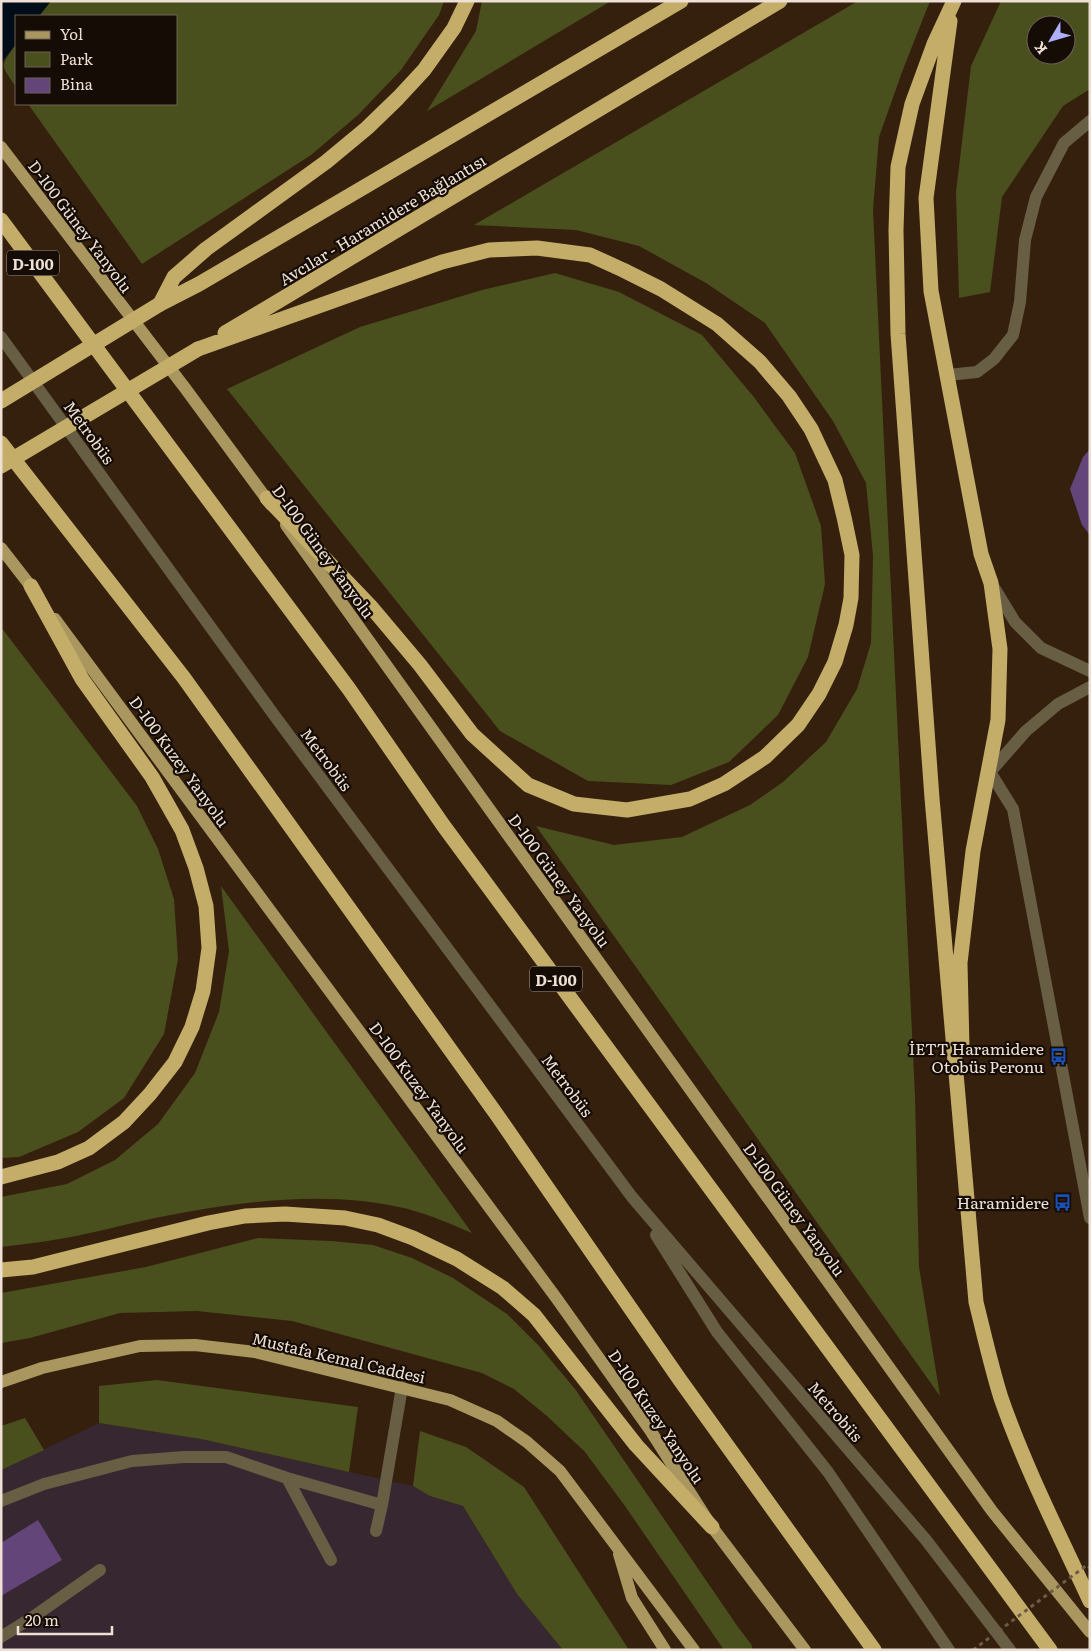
<svg xmlns="http://www.w3.org/2000/svg" width="1091" height="1651" font-family="Literata,serif">
	<style>
		.commercial { fill: #372730 }
		.green { fill: #4a4f1e; fill-rule: evenodd }
		.water { fill: #000c17 }
		.building { fill: #64457a }
		.lines { fill: none; stroke-linecap: round; stroke-linejoin: round }
		.path { stroke: #6d5a4a; stroke-width: 3; stroke-dasharray: 4 4; stroke-linecap: butt }
		.minor { stroke: #675e44; stroke-width: 12 }
		.major { stroke: #a9975f; stroke-width: 12 }
		.highway { stroke: #c3ad69; stroke-width: 15 }
		.path-bridge { stroke: #6d5a4a; stroke-width: 3; stroke-dasharray: 4 4; stroke-linecap: butt }
		.highway-bridge { stroke: #c3ad69; stroke-width: 15 }
		.labels { text-anchor: middle; dominant-baseline: central; stroke-width: 4.5; stroke-linejoin: round; paint-order: stroke }
		.shield { fill: #150c05; stroke: #ada097; stroke-width: 1 }
		.shield-label { font-size: 15px; font-weight: bold; fill: #eee0d5 }
		.street-label { font-size: 16px; fill: #eee0d5; stroke: #150c05 }
		.poi-label { font-size: 16px; fill: #eee0d5; stroke: #150c05; text-anchor: end }
	</style>
	<rect width="100%" height="100%" fill="#35200e"/>
	<!-- commercial -->
	<path class="commercial" d="M99,1423L201,1439L413,1486L430,1496L463,1506L517,1594L563,1650H1V1470Z"/>
	<!-- green -->
	<path class="green" d="M51,1H444L439,15L401,70L358,115L311,155L142,264L28,104H176V16H39Z
		M482,1H611L427,111L476,31Z
		M858,1H930L902,72L879,137L873,210L915,1096L919,1267L940,1396L536,826L614,845L682,837L750,805L783,782L826,742L857,689L871,643L873,556L866,483L833,421L765,323L706,283L639,246L576,230L474,225Z
		M1001,1H1090V89L1063,106L1002,197L990,292L959,298L956,192L971,66ZM1036,25H1066V55H1036Z
		M16,44V87C0,64 0,67 16,44Z
		M555,273L619,292L702,335L753,396L795,453L821,526L825,584L808,657L778,715L729,762L671,785L588,781L500,731L227,389L360,327L482,290Z
		M1,627L137,806L158,849L174,899L178,959L164,1034L124,1098L78,1132L19,1157L1,1158Z
		M221,886L472,1233C451,1224 430,1215 408,1209C324,1189 237,1202 155,1218C125,1224 95,1233 65,1238C44,1242 23,1244 1,1247V1197L67,1184L115,1160L158,1124L195,1073L219,1012L229,951Z
		M258,1238L331,1241L373,1245L412,1258L453,1278L507,1314L539,1346L575,1389L738,1627L751,1644L753,1650H724L625,1506L585,1452L547,1416L514,1389L482,1373L292,1321L197,1311L120,1313L30,1338L1,1343V1293L146,1267Z
		M157,1380L358,1407L349,1472L201,1439L99,1423V1386Z
		M25,1418L44,1450L1,1470V1426Z
		M420,1431L466,1447L524,1487L629,1650H563L517,1594L463,1506L430,1496L413,1486Z"/>
	<!-- water -->
	<path class="water" d="M1,1H51L39,16H16V44L1,63Z"/>
	<!-- building -->
	<path class="building" d="M1090,449V535L1082,525L1070,489L1083,457Z
		M38,1520L62,1560L1,1596V1543Z"/>
	<g class="lines">
		<!-- path -->
		<path class="path" d="M975,1648L976,1650"/>
		<!-- minor -->
		<path class="minor" d="M1,337L274,715L632,1197L926,1540L1010,1650
			M948,375L977,372L994,359L1013,335L1020,302L1025,240L1036,197L1064,143L1090,121
			M992,584L1015,622L1041,648L1090,671
			M1090,687L1058,704L1026,731L990,772L1013,809L1090,1218
			M656,1235L717,1332L828,1472L949,1650
			M287,1478L331,1560
			M1,1501L44,1484L132,1461L184,1457H226L287,1478L382,1505
			M376,1531L382,1505L402,1387
			M1,1637L33,1617L100,1570"/>
		<!-- major -->
		<path class="major" d="M1,147L185,388L271,505
			M286,525L992,1511L1090,1632
			M1,548L36,593
			M55,619L557,1299L650,1430L712,1527L805,1650
			M1,1382L42,1368L140,1346L195,1345L255,1352L450,1400L497,1421L527,1442L560,1471L694,1650
			M619,1554L632,1598L665,1650"/>
		<!-- highway -->
		<path class="highway" d="M954,1L934,44L912,104L898,167L896,230L898,334L932,798L976,1302C984,1334 991,1366 1001,1398C1025,1467 1059,1534 1090,1601
			M950,21L926,198L931,291L981,554L991,583L1000,649L998,720L973,851L960,963L962,1048
			M1,220L349,689L443,825L1050,1650
			M160,304L199,284L681,1
			M160,304L174,277L206,249L326,162L367,128L398,98L424,70L454,28L467,1
			M225,333L780,1
			M198,349L442,262L489,250L537,248L590,255L623,270L661,289L717,324L760,362L789,396L811,429L835,480L844,517L852,555L851,598L846,625L835,662L819,694L798,725L765,757L724,784L690,799L627,810L574,804L528,785L472,734L420,665L372,608L267,498
			M1,443L184,678L497,1115L680,1380L874,1650
			M1,1177L58,1162L89,1148L124,1122L150,1094L175,1062L192,1027L203,991L209,948L206,906L196,868L182,830L152,777L82,679L31,586
			M1,1270L33,1267L208,1223L245,1216L285,1214L345,1218L378,1225L413,1238L457,1259L503,1288L534,1315L636,1445L712,1527"/>
		<!-- path-bridge -->
		<path class="path-bridge" d="M973,1650L1087,1565L1090,1568"/>
		<!-- highway-bridge -->
		<path class="highway-bridge" d="M1,401L160,304
			M1,466L198,349"/>
	</g>
	<!-- icons -->
	<defs>
		<symbol id="bus-bare" viewBox="-9 -9 18 18"><path d="M-5-6H5V4H4V6H2V4H-2V6H-4V4H-5ZM-3.5-4V0h7V-4ZM-3.5 1.2v1.5H-2V1.2ZM2 1.2v1.5H3.5V1.2Z" fill="#1a4fb4" stroke="#150c05" stroke-width="2.5" paint-order="stroke"/></symbol>
	</defs>
	<g fill-rule="evenodd">
		<use href="#bus-bare" x="1046" y="1044" width="25" height="25"/>
		<use href="#bus-bare" x="1050" y="1190" width="25" height="25"/>
	</g>
	<g class="labels">
		<!-- shield labels -->
		<g class="shield">
			<rect x="7" y="250.5" width="52" height="25" rx="4"/>
			<rect x="530" y="966.5" width="52" height="25" rx="4"/>
		</g>
		<g class="shield-label">
			<text x="33" y="263">D-100</text>
			<text x="556" y="979">D-100</text>
		</g>
		<!-- street labels -->
		<g class="street-label">
			<text transform="translate(382 219) rotate(-31)">Avcılar - Haramidere Bağlantısı</text>
			<text transform="translate(81 226) rotate(53)">D-100 Güney Yanyolu</text>
			<text transform="translate(90 432) rotate(54)">Metrobüs</text>
			<text transform="translate(324 551) rotate(54)">D-100 Güney Yanyolu</text>
			<text transform="translate(327 759) rotate(53)">Metrobüs</text>
			<text transform="translate(180 761) rotate(54)">D-100 Kuzey Yanyolu</text>
			<text transform="translate(560 880) rotate(54)">D-100 Güney Yanyolu</text>
			<text transform="translate(568 1085) rotate(53)">Metrobüs</text>
			<text transform="translate(420 1087) rotate(54)">D-100 Kuzey Yanyolu</text>
			<text transform="translate(795 1209) rotate(54)">D-100 Güney Yanyolu</text>
			<text transform="translate(339 1357) rotate(13)">Mustafa Kemal Caddesi</text>
			<text transform="translate(836 1411) rotate(49)">Metrobüs</text>
			<text transform="translate(657 1416) rotate(56)">D-100 Kuzey Yanyolu</text>
		</g>
		<!-- poi labels -->
		<g class="poi-label">
			<text x="1044" y="1048">İETT Haramidere<tspan x="1044" dy="18">Otobüs Peronu</tspan></text>
			<text x="1049" y="1202">Haramidere</text>
		</g>
	</g>
	<!-- border -->
	<rect width="1091" height="1651" fill="none" stroke="#eee0d5" stroke-width="5"/>
	<!-- legend -->
	<rect x="15" y="15" width="162" height="90" fill="#150c05" stroke="#6c6158"/>
	<rect x="25" y="31" width="25" height="8" fill="#a9975f" stroke="#6c6158"/>
	<text x="60" y="40" font-size="15" fill="#eee0d5">Yol</text>
	<rect x="25" y="52" width="25" height="15" fill="#4a4f1e" stroke="#6c6158"/>
	<text x="60" y="65" font-size="15" fill="#eee0d5">Park</text>
	<rect x="25" y="78" width="25" height="15" fill="#64457a" stroke="#6c6158"/>
	<text x="60" y="90" font-size="15" fill="#eee0d5">Bina</text>
	<!-- north arrow -->
	<g transform="translate(1051 40) rotate(232)"><circle r="24" fill="#150c05" stroke="#6c6158"/>
	<path d="M0-4L9 19L0 12L-9 19Z" fill="#adaffb"/>
	<text y="-8" font-size="14" font-weight="bold" text-anchor="middle" fill="#eee0d5">K</text>
	</g>
	<!-- scale -->
	<path d="M18 1626v8h94v-8" fill="none" stroke="#eee0d5" stroke-width="2.5"/>
	<text x="25" y="1626" font-size="15" fill="#eee0d5" stroke="#150c05" stroke-width="4" paint-order="stroke">20 m</text>
</svg>
